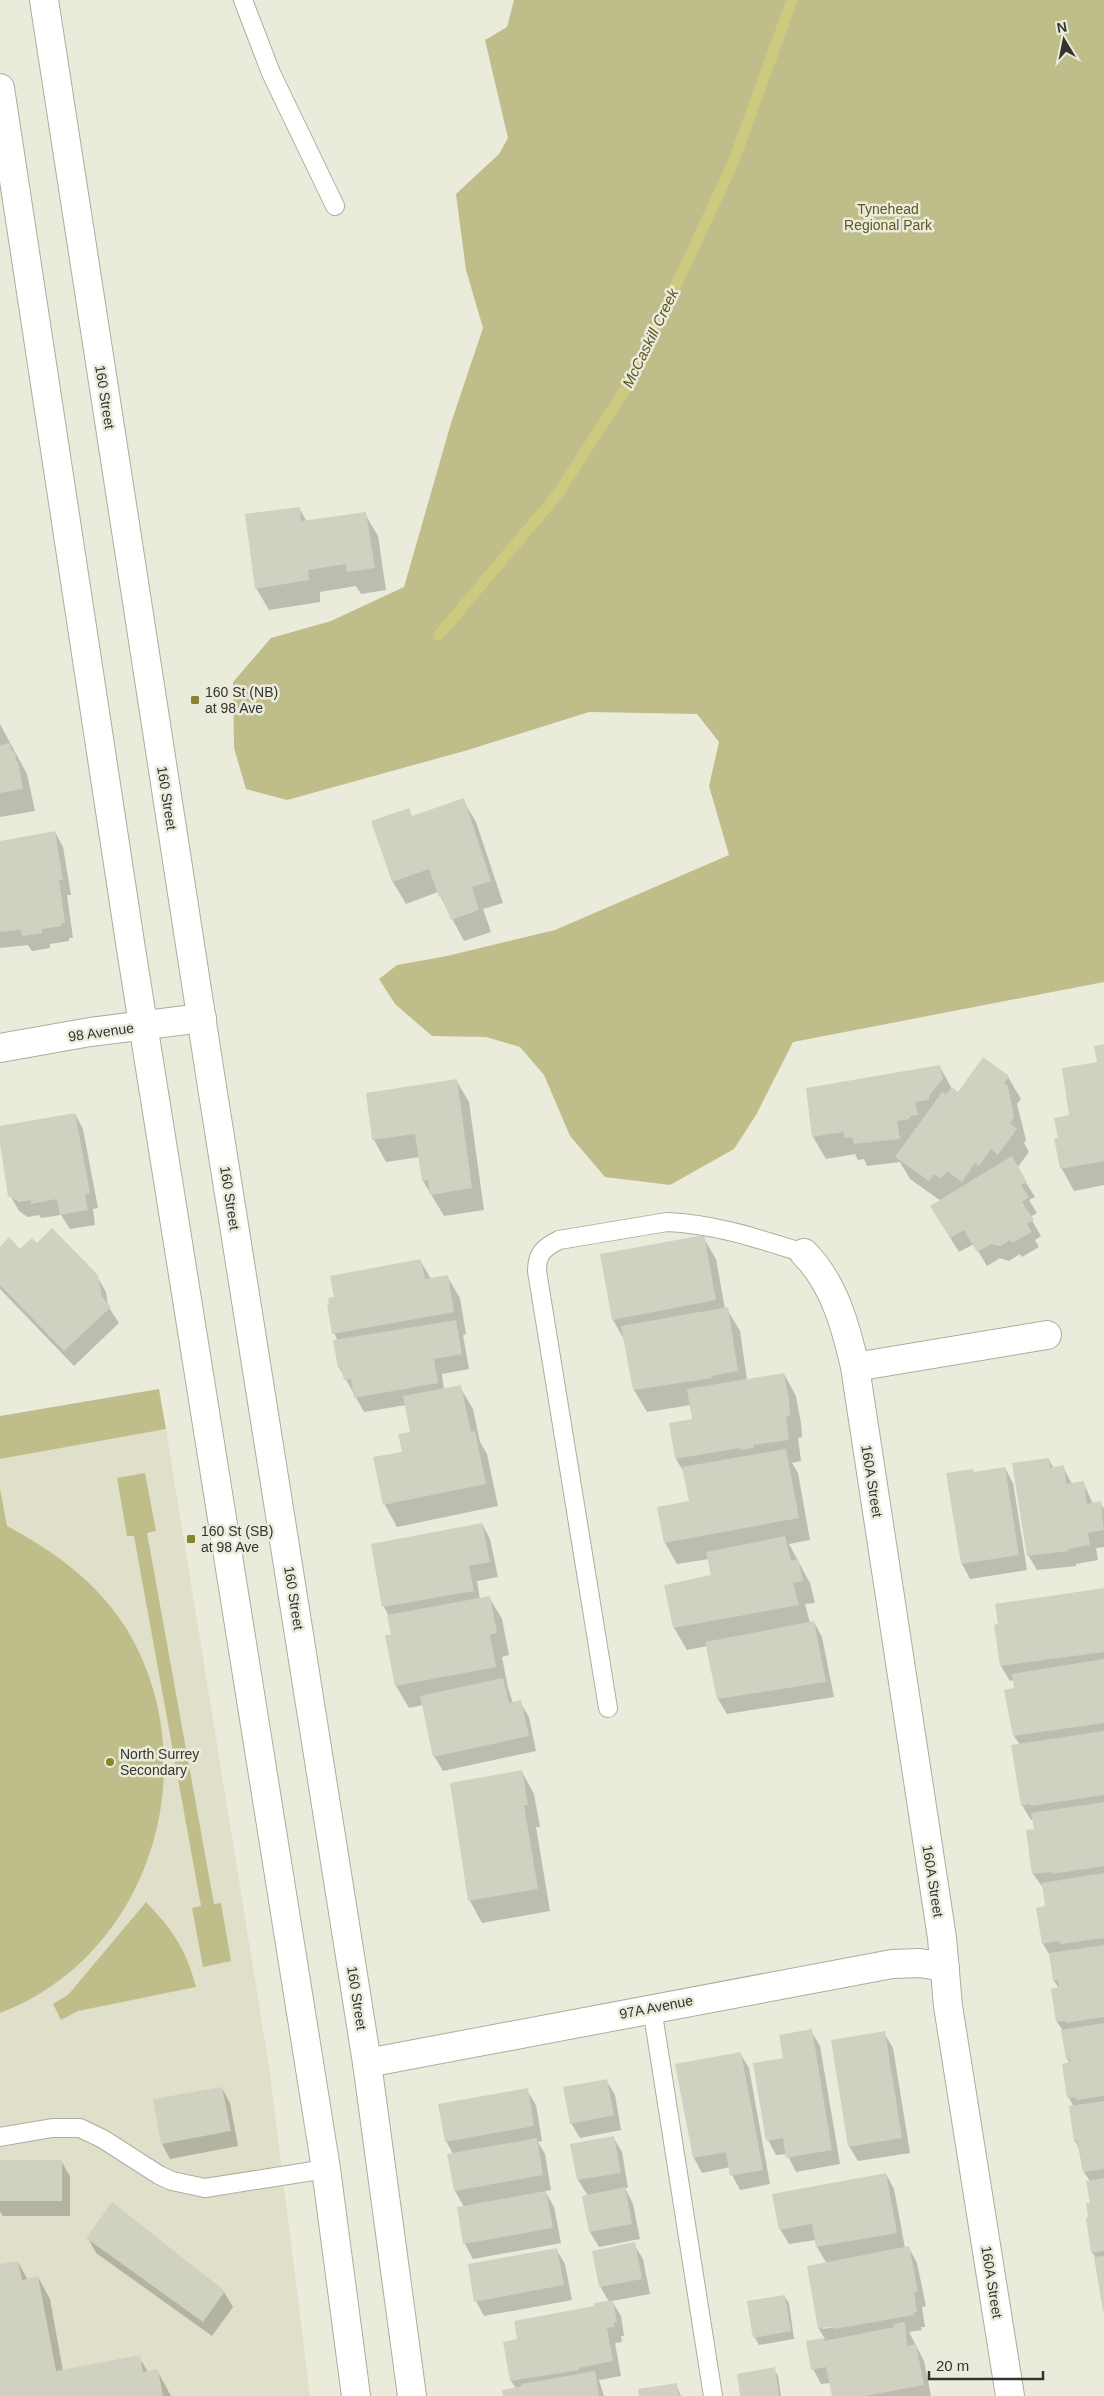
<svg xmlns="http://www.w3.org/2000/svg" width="1104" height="2396" font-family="Arial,sans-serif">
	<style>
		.built { fill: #e0e0ca }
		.green { fill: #bfbe8a }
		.shadow { fill: #0003; fill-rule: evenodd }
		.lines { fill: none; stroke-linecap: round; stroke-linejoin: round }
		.stream { stroke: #ccca7f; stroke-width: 11 }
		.building { fill: #d1d1c2 }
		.lane-casing { stroke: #adad9f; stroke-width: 20 }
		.street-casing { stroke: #adad9f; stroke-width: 30 }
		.secondary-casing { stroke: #adad9f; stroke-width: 30 }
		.lane { stroke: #fff; stroke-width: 18 }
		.street { stroke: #fff; stroke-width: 28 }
		.secondary { stroke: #fff; stroke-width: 28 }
		.poi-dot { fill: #88842d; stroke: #ebebdc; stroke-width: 2 }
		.labels { text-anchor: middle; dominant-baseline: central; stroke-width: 5; stroke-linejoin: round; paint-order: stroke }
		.park-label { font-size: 14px; fill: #5b5921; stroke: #ebebdc }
		.street-label { font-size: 14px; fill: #34342f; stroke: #ebebdc }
		.poi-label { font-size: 14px; fill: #34342f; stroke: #ebebdc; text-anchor: start }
		.water-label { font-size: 15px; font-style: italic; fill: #5a5720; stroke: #ebebdc }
	</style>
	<rect width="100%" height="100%" fill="#ebebdc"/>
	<!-- built -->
	<path class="built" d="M166,1429L269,2066L310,2396H0V1459Z"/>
	<!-- green -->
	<path class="green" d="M514,0H1104V982L793,1042L756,1115L734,1149L670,1185L605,1177L570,1136L544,1075L520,1047L486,1037L432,1036L395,1004L379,979L397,965L447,956L555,930L729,855L709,786L719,742L697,714L589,712L468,750L287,800L246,789L234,748L233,682L271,638L331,621L404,587L451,423L483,328L466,270L456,194L499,154L508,138L485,40L507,27Z
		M159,1389L166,1429L0,1459V1416Z
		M145,1473L156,1531L147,1533L214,1904L221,1903L231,1961L203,1967L192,1908L201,1906L134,1536H127L117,1478Z
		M0,1489L7,1526C54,1551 97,1582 126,1628C209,1764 151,1956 0,2013Z
		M146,1902C173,1930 186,1949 196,1987L78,2011L61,2020L53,2004L68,1995Z"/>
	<!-- shadow -->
	<path class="shadow" d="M299,508L307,522L365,514L378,536L386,590L361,594L356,586L320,592V602L269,610L256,588Z
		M0,724L27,774L35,811L0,817Z
		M463,800L476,822L503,903L483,909L491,932L464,941L438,892L406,904L393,882L373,822L412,817Z
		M55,832L63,847L71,895H67L73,938H69V941L50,944V948L32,951L28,945L0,948V842Z
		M1104,1046V1185L1074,1191L1062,1169L1056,1139H1059L1099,1063Z
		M940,1067L952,1089L959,1094L1008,1077L1021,1099L1017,1104L1026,1140L1024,1143L1029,1152L1017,1168L1035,1197L1029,1200L1037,1213L1030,1217L1041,1236L1035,1240L1039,1247L1022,1257L1020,1254L1009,1261L1000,1258L987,1266L974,1244L959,1252L940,1221L941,1201L910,1179L900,1162L867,1166L864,1159L858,1160L855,1154L826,1159L813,1137Z
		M456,1080L469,1102L484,1210L444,1216L423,1181L420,1157L386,1162L374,1140L367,1094Z
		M75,1114L83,1129L98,1208L93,1209L95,1225L70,1229L61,1215L41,1218L39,1215L28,1217L19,1211L10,1195L0,1127Z
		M703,1237L716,1259L725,1309H727L740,1331L747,1380L784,1374L796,1396L801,1423L802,1437L798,1438L801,1461L792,1463L798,1473L810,1540L789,1544L810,1583L815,1603L805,1604L810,1623L814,1622L822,1637L834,1697L727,1714L718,1699L707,1646L687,1650L674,1628L666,1586L712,1576L709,1559L677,1564L665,1543L690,1502L685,1474L676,1459L693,1420L691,1405L647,1412L634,1390L625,1341L613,1320Z
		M37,1245L97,1276L106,1292L108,1306L119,1323L74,1366L0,1289V1249L20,1251Z
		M420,1260L431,1279L447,1276L460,1298L466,1334L463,1335L469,1369L442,1374L444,1390L460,1387L473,1409L480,1442L487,1454L498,1506L397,1527L385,1505L375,1458L403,1453L412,1433L406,1405L364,1412L339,1367L338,1341L334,1333L335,1298Z
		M1048,1459L1054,1468L1063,1467L1072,1484L1083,1482L1093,1504L1100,1503L1104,1509V1547L1096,1548L1098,1560L1076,1564V1566L1037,1570L1028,1555Z
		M1005,1468L1013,1483L1027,1570L970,1579L962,1564L974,1473Z
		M482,1524L490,1539L498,1577L477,1581L480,1599L489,1597L502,1619L509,1655L502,1657L508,1688L513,1703L520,1702L529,1717L536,1751L443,1771L434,1756L423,1705L409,1708L396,1686L387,1636H392L389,1616L384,1607L372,1545Z
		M1104,1590V2310L1096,2258L1092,2252L1090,2181L1084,2172L1079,2148L1075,2141L1074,2107L1069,2098L1064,2065L1070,2064L1067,2058L1063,2031L1057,2022L1052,1990L1059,1988L1054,1981L1051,1957L1043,1944L1037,1909L1047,1907L1044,1889L1033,1874L1027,1831L1035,1830L1034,1820H1031L1022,1805L1020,1745L1014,1736L1016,1689L1014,1680L1010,1681L1001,1666Z
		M522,1772L534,1794L540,1827H536L550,1911L482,1923L470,1901Z
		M811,2031L820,2046L840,2164L796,2172L787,2154L776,2155L768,2140L785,2059Z
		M884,2033L893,2048L910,2153L858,2161L849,2146Z
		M740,2053L749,2068L770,2184L740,2190L732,2175L730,2167L702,2173L694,2158Z
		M606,2080L615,2095L621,2130L580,2138L571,2123Z
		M222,2088L230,2103L238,2146L170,2159L162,2144Z
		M527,2090L536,2105L542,2141L538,2142L545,2154L551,2190L545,2191L554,2207L561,2243L473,2259L465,2244L458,2208L464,2207L455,2191L453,2154L446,2141Z
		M613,2137L622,2152L628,2188H625L633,2204L640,2239L599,2247L590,2232L584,2197L588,2196L578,2180L572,2145Z
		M0,2161H61L70,2176V2216H3L0,2212Z
		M886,2174L894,2189L905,2248H909L917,2263L926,2306L922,2307L925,2327H921L922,2330L909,2332L924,2361L931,2396H833L830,2383L821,2384L813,2369L808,2342L825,2339L819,2329L809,2267L827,2264L817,2247L816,2240L789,2244L780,2229ZM840,2323V2326L823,2329V2327Z
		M88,2238L224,2292L233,2307L212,2336L96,2253Z
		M634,2244L643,2259L650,2294L612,2301L621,2316L624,2336H621L622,2342L615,2343L621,2376L599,2380L604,2396H504L516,2388L511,2381L518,2340L609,2302L600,2286Z
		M556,2249L565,2264L572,2300L484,2316L476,2301Z
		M18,2262L28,2280L38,2277L50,2299L63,2371L139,2357L148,2372L157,2370L171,2396H0V2265Z
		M784,2296L789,2303L794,2339L759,2345L755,2338Z
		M774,2369L778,2376L781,2396H742Z
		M676,2384L681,2396H641Z"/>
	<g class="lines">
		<!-- stream -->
		<path class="stream" d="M439,635L557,495L634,376L733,163L792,0"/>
	</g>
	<!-- building -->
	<path class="building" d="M300,507L301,521L366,512L375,568L347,572L346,564L308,570L309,580L255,589L245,514Z
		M10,743L12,751H15L16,761H18L23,789L0,793V745Z
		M464,798L491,881L472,887L479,910L451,920L442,897H439L429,869L392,882L371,821L409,808L412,816Z
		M55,831L63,880H59L65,923H61L62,926L42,929V933L22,936L21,930L0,932V841Z
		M1104,1044V1161L1060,1169L1054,1138H1058L1054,1118L1069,1115L1062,1068L1097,1062L1094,1046Z
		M983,1057L1009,1076L1004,1083L1008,1086L1014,1117L1010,1123L1017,1129L998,1155L991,1149L979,1166L975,1163L962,1182L947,1171L941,1179L934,1174L929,1181L895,1157L942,1092L946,1094L952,1087L958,1092Z
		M940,1065L943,1079L929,1096V1100L915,1102L918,1115L910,1116V1119L897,1121L900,1139L854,1144L852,1137L845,1138L843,1132L812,1137L806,1088Z
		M457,1079L472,1188L430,1195L428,1180L422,1181L415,1134L372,1140L366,1093Z
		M75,1113L90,1193L85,1194L88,1210L60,1215L57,1199L31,1204V1200L19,1202L8,1196L0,1144V1126Z
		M1012,1156L1027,1182L1021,1185L1029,1197L1022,1202L1034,1220L1027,1224L1032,1232L1012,1243L1010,1240L1000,1246L991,1244L977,1252L964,1230L950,1238L930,1206Z
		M52,1228L98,1275L102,1297L111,1307L64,1351L0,1285V1247L9,1237L20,1249L32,1238L37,1243Z
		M704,1235L716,1300L612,1320L600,1254Z
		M421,1259L425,1279L448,1275L454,1312L332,1334L327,1305H329L328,1298L334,1297L330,1276Z
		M728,1307L738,1371L711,1376L712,1378L633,1390L621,1326Z
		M456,1320L462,1354L434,1359L438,1383L354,1398L351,1379L344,1380L341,1367L338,1368L333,1340Z
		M784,1373L789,1400L790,1416H786L789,1440L753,1445L754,1448L740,1450V1448L675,1459L669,1423L692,1419L687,1389Z
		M461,1385L471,1432L475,1431L486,1484L383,1505L373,1457L402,1452L398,1434L410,1432L403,1396Z
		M786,1449L799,1518L664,1543L657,1507L689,1501L682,1467Z
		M1049,1458L1050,1468L1064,1465L1066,1484L1084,1481L1087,1504L1101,1501L1104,1530L1088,1533L1090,1545L1068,1549L1069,1551L1027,1556L1012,1463Z
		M1005,1467L1019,1555L961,1564L946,1473L973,1469L974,1472Z
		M482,1523L490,1562L469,1566L474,1591L382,1607L371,1544Z
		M785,1536L791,1561L798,1559L803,1581L793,1583L799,1605L673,1628L664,1585L711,1575L706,1552Z
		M1104,1588V1652L1000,1666L994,1625L998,1624L995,1604Z
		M490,1596L497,1633L490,1635L496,1667L395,1686L385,1635H391L387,1615Z
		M814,1621L826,1682L717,1699L705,1642Z
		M1104,1659V1723L1013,1736L1004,1690L1014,1688L1012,1674Z
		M503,1678L509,1703L521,1700L529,1736L433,1757L420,1696Z
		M1104,1731V1795L1030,1806V1804L1021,1806L1011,1745Z
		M522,1770L528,1805H524L538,1889L468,1901L450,1783Z
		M1104,1802V1866L1052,1874V1872L1032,1874L1026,1830L1034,1829L1031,1813Z
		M1104,1873V1938L1060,1944L1059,1941L1042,1944L1036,1908L1045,1906L1042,1883Z
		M1104,1945V2017L1066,2023V2021L1056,2022L1051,1989L1059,1987L1058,1980L1053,1981L1049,1953Z
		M1104,2023V2096L1076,2100L1075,2097L1067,2098L1062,2064L1070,2062V2058L1066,2059L1061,2030Z
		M812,2029L832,2150L786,2158L783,2138L766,2141L753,2063L783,2058L779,2035Z
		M885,2031L902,2138L848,2147L831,2040Z
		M741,2052L763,2170L730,2176L726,2152L693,2158L675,2064Z
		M607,2079L614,2115L570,2124L563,2087Z
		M222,2087L231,2131L161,2144L153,2099Z
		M528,2088L534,2126L445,2142L438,2104Z
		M1104,2101V2169L1083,2172L1077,2141L1074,2142L1069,2106Z
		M614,2136L621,2173L577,2180L570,2144Z
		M537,2138L543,2175L454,2191L447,2154Z
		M0,2160H62V2201H0Z
		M886,2173L897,2233L816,2247L812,2224L779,2230L772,2194Z
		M1104,2178V2251L1091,2253L1086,2218L1088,2217L1086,2203H1090L1086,2181Z
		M625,2187L632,2224L589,2232L582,2196Z
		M546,2191L553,2228L463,2244L457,2207Z
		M112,2202L225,2291L203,2322L86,2238Z
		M635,2242L642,2279L599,2287L592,2251Z
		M909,2246L918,2291L914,2292L917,2312H914V2315L834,2329V2326L818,2329L807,2266Z
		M557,2248L564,2285L474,2302L468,2264Z
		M1104,2256V2311H1103L1094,2257Z
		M18,2261L22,2280L38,2276L56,2371L140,2355L143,2372L158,2369L163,2396H0V2264Z
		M785,2295L791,2331L753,2338L747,2301Z
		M613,2300L617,2322H614L615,2327L607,2328L613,2361L579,2368V2370L510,2381L503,2342L517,2339L514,2321L594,2306V2303Z
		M905,2322L907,2346L916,2344L924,2385L865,2396H832L826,2367L811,2370L806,2341L824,2338V2341L894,2327V2324Z
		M775,2367L779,2396H740L737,2374Z
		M595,2371L599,2396H503L502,2390L522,2386V2384Z
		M677,2383L679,2396H639L638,2389Z"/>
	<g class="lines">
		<defs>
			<path id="lane" d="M243,0L271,73L335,206
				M608,1708L537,1271C537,1254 543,1248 559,1240L667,1222C715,1224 759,1239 804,1253
				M652,2008L713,2396
				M0,2137L52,2128H80L103,2139L159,2175L172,2181L205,2188L326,2169"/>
			<path id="street" d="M0,1048L90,1032L202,1018
				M804,1253C834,1283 846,1327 855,1367L942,1938L948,2006L1010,2396
				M855,1367L1047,1335
				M367,2063L892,1964L920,1963L945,1967"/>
			<path id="secondary" d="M44,0L210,1074L367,2063L412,2396
				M0,88L131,949L326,2169L356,2396"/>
		</defs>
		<!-- lane casing -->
		<use href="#lane" class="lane-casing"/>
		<!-- street casing -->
		<use href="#street" class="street-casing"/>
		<!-- secondary casing -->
		<use href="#secondary" class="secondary-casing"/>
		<!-- lane -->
		<use href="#lane" class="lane"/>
		<!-- street -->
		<use href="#street" class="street"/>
		<!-- secondary -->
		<use href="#secondary" class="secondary"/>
	</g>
	<!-- markers -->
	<g class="poi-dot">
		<rect x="190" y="695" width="10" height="10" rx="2.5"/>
		<rect x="186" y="1534" width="10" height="10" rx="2.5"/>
		<circle cx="110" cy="1762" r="5"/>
	</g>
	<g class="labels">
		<!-- park labels -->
		<g class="park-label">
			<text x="888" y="209">Tynehead<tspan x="888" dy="16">Regional Park</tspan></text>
		</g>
		<!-- street labels -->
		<g class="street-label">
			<text transform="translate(105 397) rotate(81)">160 Street</text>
			<text transform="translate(167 798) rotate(81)">160 Street</text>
			<text transform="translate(101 1032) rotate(-8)">98 Avenue</text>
			<text transform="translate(230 1198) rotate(81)">160 Street</text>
			<text transform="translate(872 1481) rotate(81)">160A Street</text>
			<text transform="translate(294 1598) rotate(81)">160 Street</text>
			<text transform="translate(933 1881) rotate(81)">160A Street</text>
			<text transform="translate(357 1998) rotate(81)">160 Street</text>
			<text transform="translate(656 2007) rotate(-11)">97A Avenue</text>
			<text transform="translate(992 2282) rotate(81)">160A Street</text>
		</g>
		<!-- poi labels -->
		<g class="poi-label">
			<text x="205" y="692">160 St (NB)<tspan x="205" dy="16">at 98 Ave</tspan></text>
			<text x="201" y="1531">160 St (SB)<tspan x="201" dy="16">at 98 Ave</tspan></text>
			<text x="120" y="1754">North Surrey<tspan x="120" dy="16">Secondary</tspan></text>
		</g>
		<!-- water labels -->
		<g class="water-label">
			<text transform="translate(650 338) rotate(-64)">McCaskill Creek</text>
		</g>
	</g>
	<!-- north arrow -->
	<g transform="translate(1064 40) rotate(350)" stroke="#ebebdc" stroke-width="4" paint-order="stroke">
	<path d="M0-4L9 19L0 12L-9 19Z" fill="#34342f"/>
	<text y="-8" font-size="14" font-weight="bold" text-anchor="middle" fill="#34342f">N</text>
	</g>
	<!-- scale -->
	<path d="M929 2371v8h114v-8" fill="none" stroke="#34342f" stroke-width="2.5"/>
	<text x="936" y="2371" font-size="15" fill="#34342f" stroke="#ebebdc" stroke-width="4" paint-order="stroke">20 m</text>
</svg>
